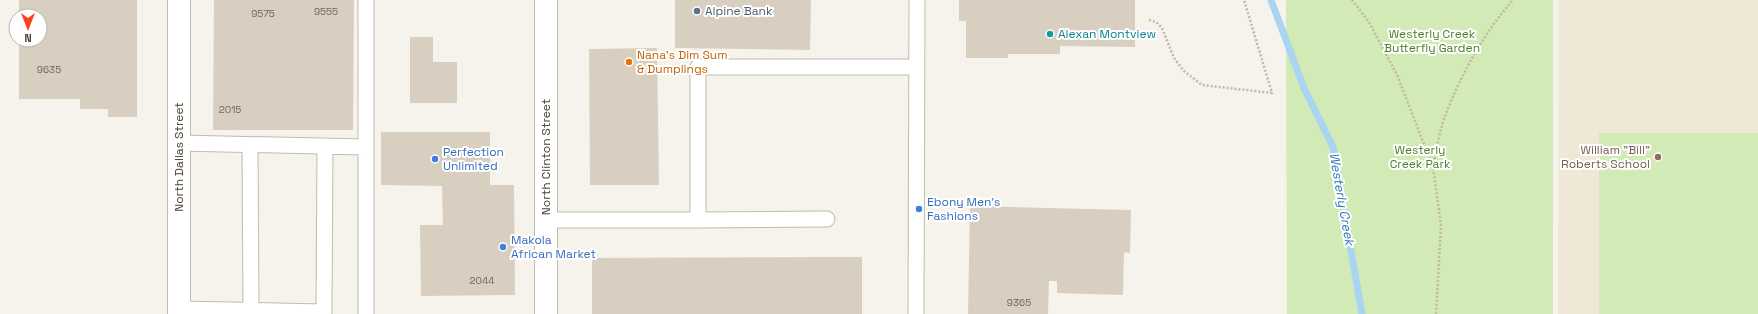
<svg xmlns="http://www.w3.org/2000/svg" width="1758" height="314" font-family="'Space Grotesk',sans-serif">
	<style>
		.education { fill: #efe8d6 }
		.green { fill: #d2eab5 }
		.lines { fill: none; stroke-linecap: round; stroke-linejoin: round }
		.stream { stroke: #a9d4f2; stroke-width: 7 }
		.building { fill: #d8cfc1 }
		.service-casing { stroke: #c2bbae; stroke-width: 17 }
		.minor-casing { stroke: #c2bbae; stroke-width: 24 }
		.path { stroke: #c4b79f; stroke-width: 2.5; stroke-dasharray: 2 2; stroke-linecap: butt }
		.service { stroke: #fff; stroke-width: 15 }
		.minor { stroke: #fff; stroke-width: 22 }
		.service-dot { fill: #5c6f8a; stroke: #fff; stroke-width: 1.5 }
		.culture-dot { fill: #0f9aa8; stroke: #fff; stroke-width: 1.5 }
		.food-dot { fill: #e8710a; stroke: #fff; stroke-width: 1.5 }
		.education-dot { fill: #8d6e63; stroke: #fff; stroke-width: 1.5 }
		.shop-dot { fill: #3f7fe0; stroke: #fff; stroke-width: 1.5 }
		.labels { text-anchor: middle; dominant-baseline: central; stroke-width: 4; stroke-linejoin: round; paint-order: stroke }
		.number-label { font-size: 10px; fill: #6e675b }
		.service-label { font-size: 12px; fill: #4e5e75; stroke: #fff; text-anchor: start }
		.culture-label { font-size: 12px; fill: #0d838f; stroke: #fff; text-anchor: start }
		.park-label { font-size: 12px; fill: #4a7f2a; stroke: #fff }
		.food-label { font-size: 12px; fill: #c56008; stroke: #fff; text-anchor: start }
		.education-label { font-size: 12px; fill: #785e54; stroke: #fff; text-anchor: end }
		.shop-label { font-size: 12px; fill: #366cbe; stroke: #fff; text-anchor: start }
		.street-label { font-size: 12px; fill: #4b4439; stroke: #fff }
		.water-label { font-size: 13px; font-style: italic; fill: #2e7ab2; stroke: #fff }
	</style>
	<rect width="100%" height="100%" fill="#f6f3ec"/>
	<!-- education -->
	<path class="education" d="M1559,0H1758V314H1558Z"/>
	<!-- green -->
	<path class="green" d="M1286,0H1553V314H1287Z
		M1599,133H1758V314H1599Z"/>
	<g class="lines">
		<!-- stream -->
		<path class="stream" d="M1271,0L1304,88L1333,147L1362,314"/>
	</g>
	<!-- building -->
	<path class="building" d="M19,0H137V117H108V109H80V99H19V40H40V16H19Z
		M214,0H354L353,130H213Z
		M675,0H811L810,50L675,48Z
		M959,0H1135V47L1060,46V54H1008V58H966V21H959Z
		M410,37H433V62H457V103H410Z
		M657,48L659,185H590L589,49Z
		M381,132H490V185H514L515,295L421,296L420,225H443L442,186L381,185Z
		M970,206L1131,210L1130,253L1124,252L1123,295L1057,293V281H1049L1048,314H968Z
		M862,257V314H592V258Z"/>
	<g class="lines">
		<defs>
			<path id="service" d="M366,0V314
				M179,143L366,147
				M250,145L251,310
				M546,220H698V67H917
				M698,220L827,219
				M179,309L324,312L325,147
				M916,314L917,0"/>
			<path id="minor" d="M179,314V0
				M546,314V0"/>
		</defs>
		<!-- service casing -->
		<use href="#service" class="service-casing"/>
		<!-- minor casing -->
		<use href="#minor" class="minor-casing"/>
		<!-- path -->
		<path class="path" d="M1352,0L1369,22L1397,75L1433,167L1441,225L1436,314
			M1149,20L1156,22L1162,28L1174,58L1184,71L1202,85L1272,93L1244,0
			M1433,167C1436,151 1439,134 1444,119C1460,76 1483,34 1513,0"/>
		<!-- service -->
		<use href="#service" class="service"/>
		<!-- minor -->
		<use href="#minor" class="minor"/>
	</g>
	<!-- markers -->
	<circle class="service-dot" cx="697" cy="11" r="4"/>
	<circle class="culture-dot" cx="1050" cy="34" r="4"/>
	<circle class="food-dot" cx="629" cy="62" r="4"/>
	<circle class="education-dot" cx="1658" cy="157" r="4"/>
	<g class="shop-dot">
		<circle cx="435" cy="159" r="4"/>
		<circle cx="919" cy="209" r="4"/>
		<circle cx="503" cy="247" r="4"/>
	</g>
	<g class="labels">
		<!-- number labels -->
		<g class="number-label">
			<text x="326" y="11">9555</text>
			<text x="263" y="13">9575</text>
			<text x="49" y="69">9635</text>
			<text x="230" y="109">2015</text>
			<text x="482" y="280">2044</text>
			<text x="1019" y="302">9365</text>
		</g>
		<!-- service labels -->
		<g class="service-label">
			<text x="705" y="11">Alpine Bank</text>
		</g>
		<!-- culture labels -->
		<g class="culture-label">
			<text x="1058" y="34">Alexan Montview</text>
		</g>
		<!-- park labels -->
		<g class="park-label">
			<text x="1432" y="34">Westerly Creek<tspan x="1432" dy="14">Butterfly Garden</tspan></text>
			<text x="1420" y="150">Westerly<tspan x="1420" dy="14">Creek Park</tspan></text>
		</g>
		<!-- food labels -->
		<g class="food-label">
			<text x="637" y="55">Nana's Dim Sum<tspan x="637" dy="14">&amp; Dumplings</tspan></text>
		</g>
		<!-- education labels -->
		<g class="education-label">
			<text x="1650" y="150">William "Bill"<tspan x="1650" dy="14">Roberts School</tspan></text>
		</g>
		<!-- shop labels -->
		<g class="shop-label">
			<text x="443" y="152">Perfection<tspan x="443" dy="14">Unlimited</tspan></text>
			<text x="927" y="202">Ebony Men's<tspan x="927" dy="14">Fashions</tspan></text>
			<text x="511" y="240">Makola<tspan x="511" dy="14">African Market</tspan></text>
		</g>
		<!-- street labels -->
		<g class="street-label">
			<text transform="translate(179 157) rotate(-90)">North Dallas Street</text>
			<text transform="translate(546 157) rotate(-90)">North Clinton Street</text>
		</g>
		<!-- water labels -->
		<g class="water-label">
			<text transform="translate(1342 199) rotate(80)">Westerly Creek</text>
		</g>
	</g>
	<!-- north arrow -->
	<g transform="translate(28 28) rotate(180)"><circle r="19" fill="#ffffff" stroke="#b7b4b0"/>
	<path d="M0-3L7 15L0 10L-7 15Z" fill="#fc3f1d"/>
	<text y="-6" font-size="11" font-weight="bold" text-anchor="middle" fill="#4b4439">N</text>
	</g>
</svg>
